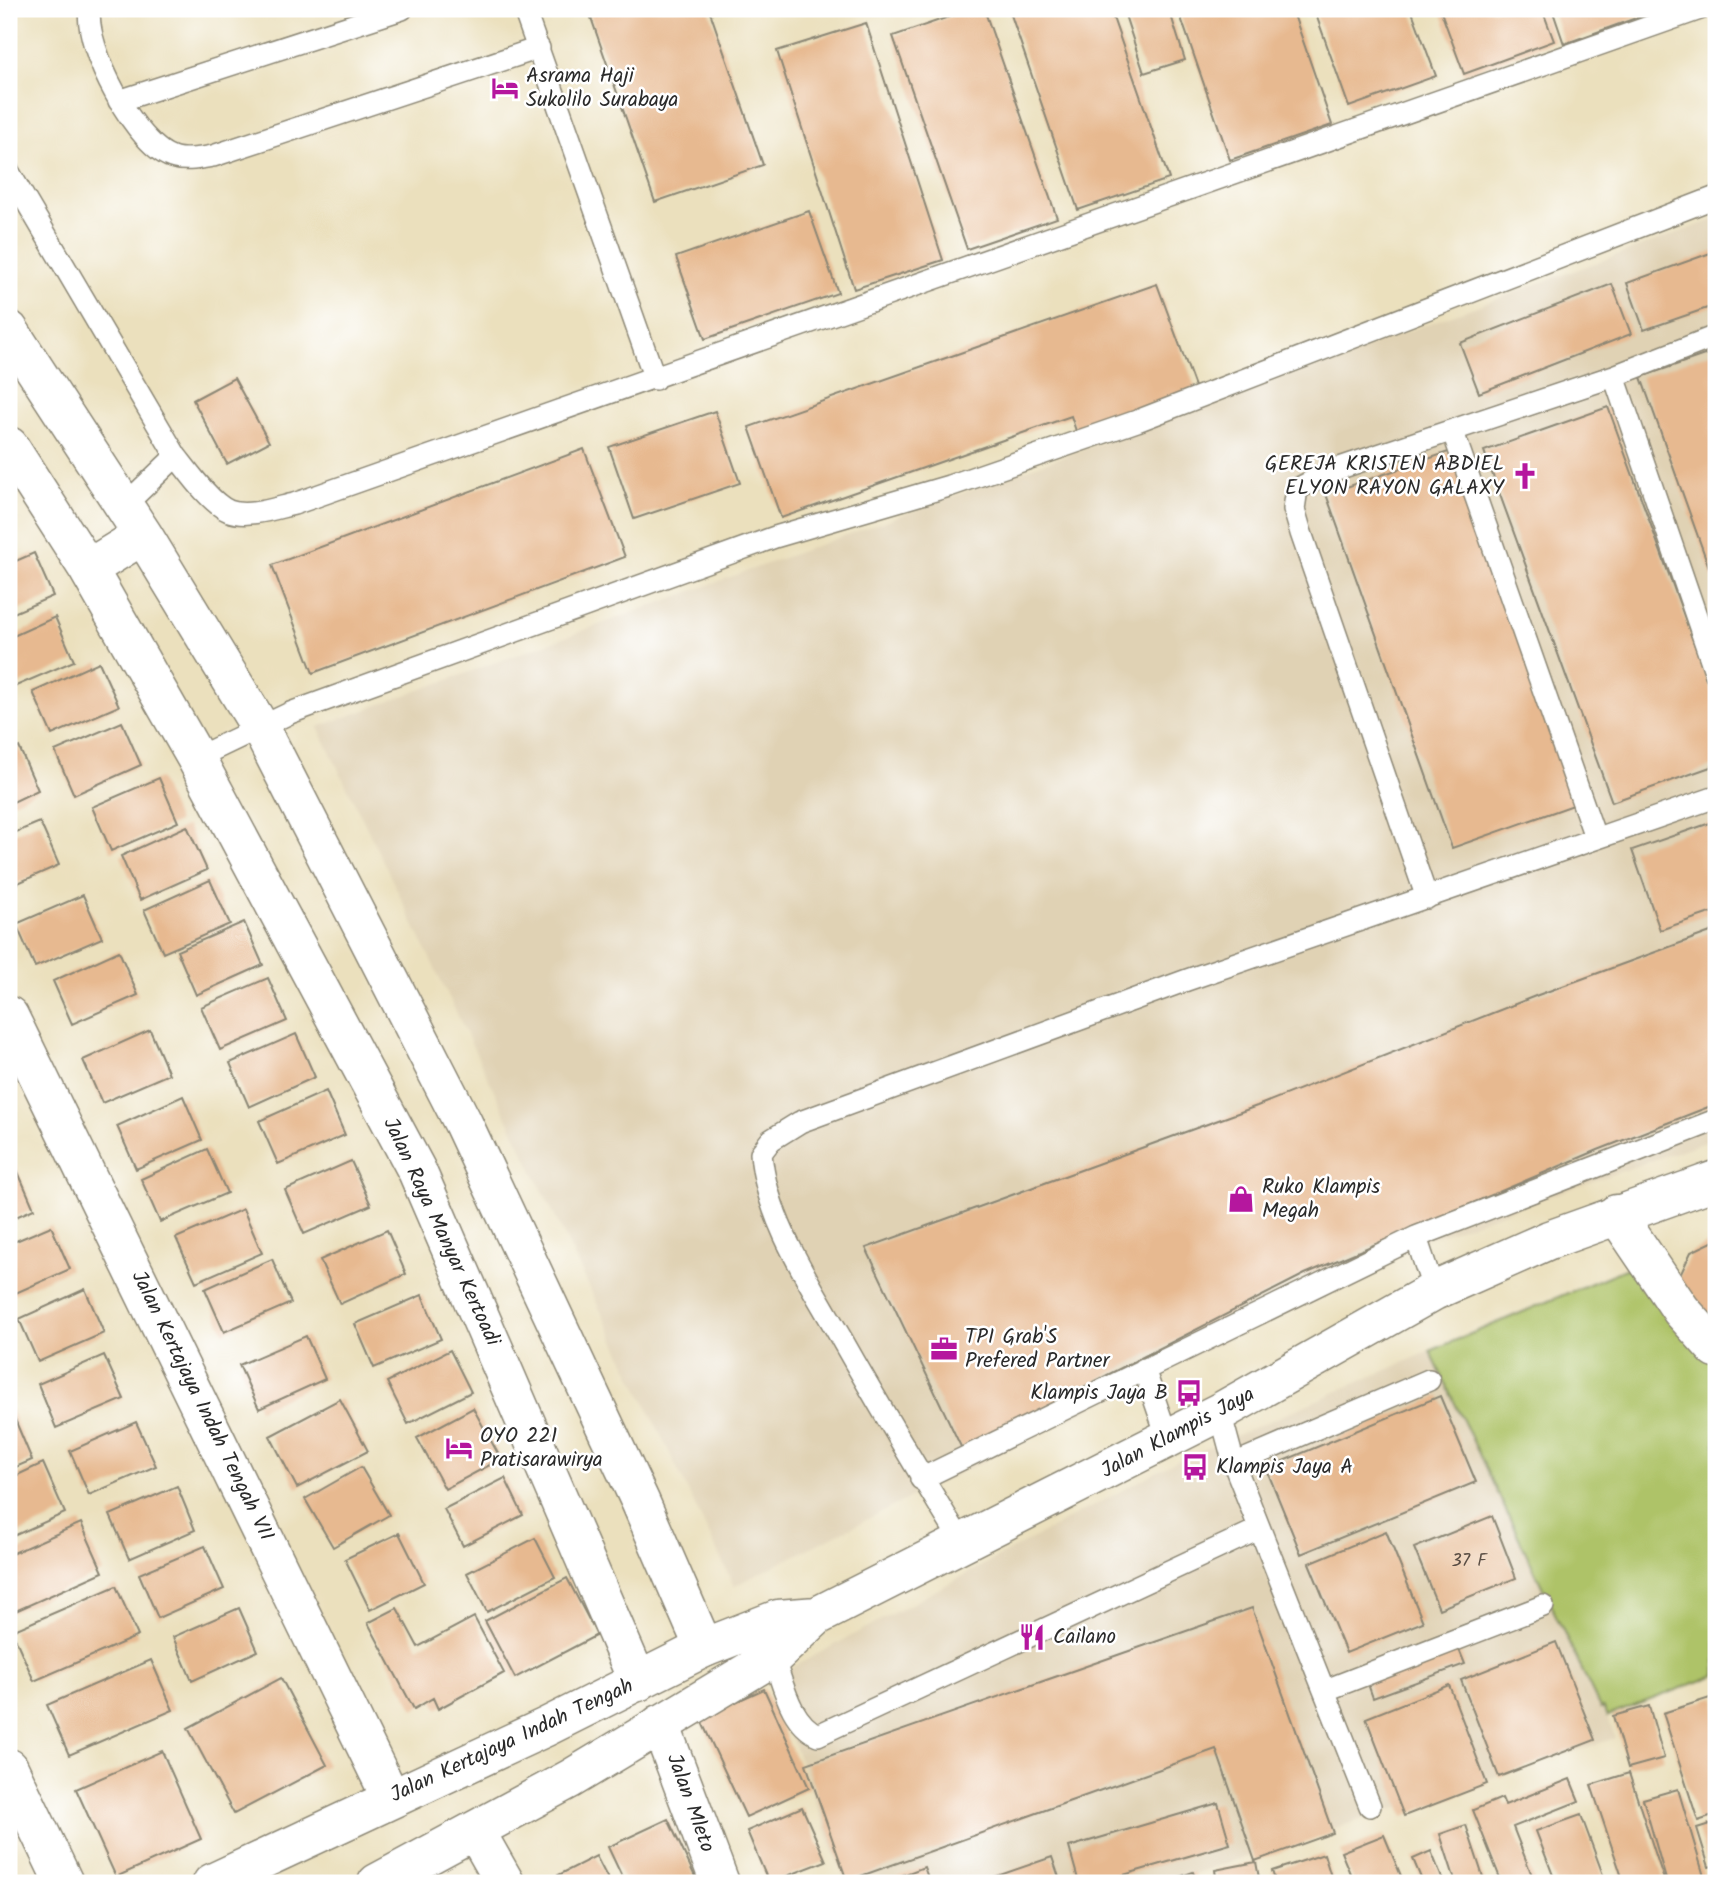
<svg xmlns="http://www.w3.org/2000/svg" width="1725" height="1892" font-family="Kalam,sans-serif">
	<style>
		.built { fill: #e0d2b4 }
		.green { fill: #aec367; stroke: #6c7749; stroke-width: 2 }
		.building { fill: #e7b990 }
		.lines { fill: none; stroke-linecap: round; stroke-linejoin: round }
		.lane-casing { stroke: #8b8674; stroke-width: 24 }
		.street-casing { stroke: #8b8674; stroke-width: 41 }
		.secondary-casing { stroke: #8b8674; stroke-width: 41 }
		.lane { stroke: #fff; stroke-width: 21 }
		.street { stroke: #fff; stroke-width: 38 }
		.secondary { stroke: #fff; stroke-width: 38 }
		.labels { text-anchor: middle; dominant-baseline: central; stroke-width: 5; stroke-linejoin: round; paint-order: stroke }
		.number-label { font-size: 18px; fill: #5a4e44 }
		.poi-label { font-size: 21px; fill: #2b2b2b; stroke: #fff; text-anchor: start }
		.street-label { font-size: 21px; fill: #2b2b2b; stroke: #fff }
	</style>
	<rect width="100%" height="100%" fill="#fff"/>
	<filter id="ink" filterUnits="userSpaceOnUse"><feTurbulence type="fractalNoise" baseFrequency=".0143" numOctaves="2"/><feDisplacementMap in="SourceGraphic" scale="14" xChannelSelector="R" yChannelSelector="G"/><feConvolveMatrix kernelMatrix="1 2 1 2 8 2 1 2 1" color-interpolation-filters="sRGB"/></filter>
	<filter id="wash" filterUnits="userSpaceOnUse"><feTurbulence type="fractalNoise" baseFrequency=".00686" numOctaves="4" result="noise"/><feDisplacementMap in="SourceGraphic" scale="28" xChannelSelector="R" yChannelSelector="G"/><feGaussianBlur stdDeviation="1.57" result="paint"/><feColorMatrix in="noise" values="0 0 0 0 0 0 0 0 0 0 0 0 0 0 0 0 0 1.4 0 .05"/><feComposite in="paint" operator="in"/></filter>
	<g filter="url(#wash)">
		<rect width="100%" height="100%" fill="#ebe0bd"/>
		<!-- built -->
		<path class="built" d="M1716,219V1138L1425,1240L734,1586L318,727Z
			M1430,1351L1608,1716L1615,1738L1165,1883H846L769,1680L1173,1463Z"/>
		<!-- green -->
		<path class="green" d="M1639,1263L1716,1348V1675L1608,1716L1603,1707L1600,1708L1430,1351Z"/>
		<g id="blocks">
			<!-- building -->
			<path class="building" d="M588,9H709L763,165L655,202Z
				M972,9H984L1057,218L967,249L893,36Z
				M1009,9H1110L1169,179L1078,210Z
				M1123,9H1169L1185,60L1144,73Z
				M1178,9H1292L1332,125L1230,160Z
				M1314,9H1411L1436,76L1349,107Z
				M1440,9H1542L1554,41L1464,74Z
				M1552,9H1661L1564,44Z
				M866,23L943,260L854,289L777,51Z
				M809,211L838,293L705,339L676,257Z
				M1716,251V305L1644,330L1627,283Z
				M1157,284L1198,395L1078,437L1071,416L781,518L749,427Z
				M1612,284L1631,334L1479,393L1460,343Z
				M1716,351V587L1641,377Z
				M234,378L269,442L227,464L193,400Z
				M1608,407L1716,704V765L1612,802L1484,451Z
				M715,411L740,483L634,519L609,447Z
				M584,449L625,557L313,673L272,565Z
				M1457,449L1582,802L1452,848L1326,494Z
				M34,553L53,596L9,615V564Z
				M55,617L74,661L9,689V638Z
				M99,662L119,706L52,735L33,692Z
				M122,722L141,765L74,795L55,751Z
				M19,747L38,790L9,804V752Z
				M159,778L178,822L111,851L92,807Z
				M1716,821V911L1660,930L1632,850Z
				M40,822L59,865L9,887V835Z
				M187,826L207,870L140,900L121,856Z
				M210,880L230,924L163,953L144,910Z
				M83,895L102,938L35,967L16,924Z
				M244,922L263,965L196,995L177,951Z
				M1716,930V1104L1598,1150L1305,1274L962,1449L866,1248L1257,1106L1538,995Z
				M119,951L138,995L72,1024L53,981Z
				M268,978L287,1021L220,1050L201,1007Z
				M150,1030L169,1074L102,1103L83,1060Z
				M296,1034L315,1077L249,1107L230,1063Z
				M326,1091L345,1135L278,1164L259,1121Z
				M183,1096L202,1140L136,1169L117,1126Z
				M207,1149L227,1193L160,1222L141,1179Z
				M351,1161L371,1205L304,1234L285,1190Z
				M15,1165L34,1209L9,1220V1167Z
				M243,1209L262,1253L196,1282L176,1238Z
				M51,1226L70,1269L9,1296V1244Z
				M387,1230L406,1274L340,1304L320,1260Z
				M1716,1240V1336L1676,1284L1691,1252Z
				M272,1259L291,1303L224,1332L205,1289Z
				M85,1289L104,1333L38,1362L19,1319Z
				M422,1295L441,1339L374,1368L355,1324Z
				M306,1336L325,1379L259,1409L239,1365Z
				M450,1350L471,1392L408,1424L387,1382Z
				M104,1355L124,1399L56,1428L38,1384Z
				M1440,1396L1476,1482L1301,1554L1266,1468Z
				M340,1399L368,1451L297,1488L270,1436Z
				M473,1408L501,1459L445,1489L417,1438Z
				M11,1410L32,1460L9,1470V1411Z
				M136,1422L156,1466L89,1495L70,1451Z
				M43,1463L65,1513L9,1538V1479Z
				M361,1467L389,1515L333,1547L305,1499Z
				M505,1478L523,1515L463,1546L444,1509Z
				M177,1486L195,1530L129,1559L110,1515Z
				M1492,1516L1516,1578L1439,1609L1414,1548Z
				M81,1523L103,1572L9,1614V1555Z
				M1386,1531L1423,1622L1346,1653L1309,1563Z
				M399,1533L424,1583L370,1610L345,1559Z
				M535,1538L555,1577L487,1612L467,1573Z
				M205,1546L224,1589L158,1618L139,1574Z
				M567,1578L597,1635L515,1678L485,1621Z
				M116,1586L138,1636L34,1681L12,1631Z
				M239,1608L258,1651L192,1681L173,1637Z
				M397,1608L418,1647L474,1617L504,1673L438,1709L433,1698L414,1709L368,1623Z
				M1252,1608L1333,1833L1255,1861L1216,1749L847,1881L806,1764Z
				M1556,1642L1595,1740L1499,1777L1461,1680Z
				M1458,1647L1465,1664L1373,1698L1367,1681Z
				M151,1660L173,1710L69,1755L47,1705Z
				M281,1678L327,1765L234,1814L188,1728Z
				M1449,1685L1487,1784L1404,1816L1366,1718Z
				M764,1689L809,1788L746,1817L700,1718Z
				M1716,1696V1815L1698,1821L1663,1713Z
				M1649,1706L1664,1758L1628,1768L1613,1716Z
				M162,1751L201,1839L116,1877L76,1789Z
				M1629,1773L1665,1883H1624L1591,1785Z
				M1570,1779L1579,1801L1513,1827L1535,1883H1502L1473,1810L1502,1798L1505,1805Z
				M1678,1789L1706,1883H1667L1643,1799Z
				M1218,1803L1230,1844L1096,1883H1079L1069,1847Z
				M802,1807L826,1861L769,1883L747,1831Z
				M1581,1815L1606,1883H1556L1536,1831Z
				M668,1819L698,1883H625L608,1847Z
				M1716,1822V1865L1709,1867L1697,1828Z
				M1466,1825L1485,1883H1456L1440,1834Z
				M1384,1835L1404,1883H1354L1341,1852Z
				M1431,1851L1444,1883H1423L1413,1859Z
				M1324,1854L1333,1883H1276L1272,1871Z
				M596,1856L610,1883H543Z
				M1052,1857L1061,1883H977Z
				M1256,1862L1260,1883H1217L1215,1870Z
				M924,1867L930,1883H882Z
				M1193,1872L1197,1883H1162Z"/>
		</g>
	</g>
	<g filter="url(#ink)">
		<use href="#blocks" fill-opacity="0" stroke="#8b8674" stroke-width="2"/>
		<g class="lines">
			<defs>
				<path id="lane" d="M90,9C83,46 137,149 175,158C187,161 202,158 213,156L539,48
					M524,9L655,379
					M119,101L402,9
					M9,172L176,456C188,471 211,504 229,511C248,518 276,508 294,504L1700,9
					M1614,376L1716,674
					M1453,432L1595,837
					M124,506L176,456
					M196,758L290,713L775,537L949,486L1137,421L1716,197
					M1427,898L1301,533L1294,509L1297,489L1334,470L1614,376L1716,336
					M1416,1237L1434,1291
					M1144,1369L1168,1439
					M1220,1412L1234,1464L1370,1806
					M1234,1464L1429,1380
					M921,1479L1416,1237L1716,1120
					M961,1541C920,1474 880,1407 841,1338C809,1282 766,1218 761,1153L771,1140L800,1122L1187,980L1716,797
					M773,1657C783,1683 790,1723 818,1735L1259,1529
					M1326,1690L1543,1606"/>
				<path id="street" d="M9,330L143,535L260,727L463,1123L640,1501L704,1648
					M9,446L88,569L196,758L417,1171L638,1682
					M88,569L143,535
					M9,1016L391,1798
					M1616,1214L1681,1310L1716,1349
					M660,1724L720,1883
					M9,1768L64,1883
					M476,1832L505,1883"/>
				<path id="secondary" d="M212,1883L546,1727L704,1648L778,1619L817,1616
					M377,1883L570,1779L773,1657L817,1616L1220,1412L1434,1291L1549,1240L1716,1180"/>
			</defs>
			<!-- lane casing -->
			<use href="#lane" class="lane-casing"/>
			<!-- street casing -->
			<use href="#street" class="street-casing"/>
			<!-- secondary casing -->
			<use href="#secondary" class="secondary-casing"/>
			<!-- lane -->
			<use href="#lane" class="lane"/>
			<!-- street -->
			<use href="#street" class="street"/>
			<!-- secondary -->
			<use href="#secondary" class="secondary"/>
		</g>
	</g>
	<!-- icons -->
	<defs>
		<symbol id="hotel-bare" viewBox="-9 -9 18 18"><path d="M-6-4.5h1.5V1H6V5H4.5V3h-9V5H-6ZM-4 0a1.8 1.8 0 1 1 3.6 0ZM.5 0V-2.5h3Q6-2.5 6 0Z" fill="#b5179e" stroke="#fff" stroke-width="2.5" paint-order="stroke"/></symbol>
		<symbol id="church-bare" viewBox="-9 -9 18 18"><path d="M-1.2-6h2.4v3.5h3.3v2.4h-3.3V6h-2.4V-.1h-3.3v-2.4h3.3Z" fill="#b5179e" stroke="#fff" stroke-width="2.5" paint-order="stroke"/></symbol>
		<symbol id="shop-bare" viewBox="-9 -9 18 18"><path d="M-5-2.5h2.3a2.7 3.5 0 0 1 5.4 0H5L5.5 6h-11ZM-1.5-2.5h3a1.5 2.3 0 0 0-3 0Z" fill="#b5179e" stroke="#fff" stroke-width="2.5" paint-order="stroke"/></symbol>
		<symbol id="office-bare" viewBox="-9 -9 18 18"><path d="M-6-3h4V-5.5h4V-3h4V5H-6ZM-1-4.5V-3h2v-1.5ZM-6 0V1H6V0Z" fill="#b5179e" stroke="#fff" stroke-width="2.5" paint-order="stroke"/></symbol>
		<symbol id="bus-bare" viewBox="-9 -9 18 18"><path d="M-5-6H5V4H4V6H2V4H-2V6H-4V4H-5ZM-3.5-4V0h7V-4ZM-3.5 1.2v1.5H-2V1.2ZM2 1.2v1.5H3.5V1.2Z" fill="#b5179e" stroke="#fff" stroke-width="2.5" paint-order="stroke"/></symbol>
		<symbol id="restaurant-bare" viewBox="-9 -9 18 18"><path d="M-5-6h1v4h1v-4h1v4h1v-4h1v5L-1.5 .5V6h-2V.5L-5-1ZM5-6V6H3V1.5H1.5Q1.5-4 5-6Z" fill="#b5179e" stroke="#fff" stroke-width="2.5" paint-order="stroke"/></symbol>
	</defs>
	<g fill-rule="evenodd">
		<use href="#hotel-bare" x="486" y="69" width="38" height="38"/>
		<use href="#church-bare" x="1506" y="457" width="38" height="38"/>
		<use href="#shop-bare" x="1222" y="1180" width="38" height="38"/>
		<use href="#office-bare" x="925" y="1330" width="38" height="38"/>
		<use href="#bus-bare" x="1170" y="1374" width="38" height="38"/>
		<use href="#hotel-bare" x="440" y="1429" width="38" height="38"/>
		<use href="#bus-bare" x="1176" y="1448" width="38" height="38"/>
		<use href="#restaurant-bare" x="1013" y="1618" width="38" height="38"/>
	</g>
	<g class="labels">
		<!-- number labels -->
		<g class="number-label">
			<text x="1469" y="1561">37 F</text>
		</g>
		<!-- poi labels -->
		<g class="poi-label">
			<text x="526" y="76">Asrama Haji<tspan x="526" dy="24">Sukolilo Surabaya</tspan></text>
			<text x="1504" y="464" text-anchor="end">GEREJA KRISTEN ABDIEL<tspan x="1504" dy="24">ELYON RAYON GALAXY</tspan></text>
			<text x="1262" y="1187">Ruko Klampis<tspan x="1262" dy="24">Megah</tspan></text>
			<text x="965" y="1337">TPI Grab'S<tspan x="965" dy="24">Prefered Partner</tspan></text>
			<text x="1168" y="1393" text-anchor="end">Klampis Jaya B</text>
			<text x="480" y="1436">OYO 221<tspan x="480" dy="24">Pratisarawirya</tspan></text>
			<text x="1216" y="1467">Klampis Jaya A</text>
			<text x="1053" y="1637">Cailano</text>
		</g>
		<!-- street labels -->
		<g class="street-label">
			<text transform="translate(441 1232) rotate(65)">Jalan Raya Manyar Kertoadi</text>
			<text transform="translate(202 1406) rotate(64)">Jalan Kertajaya Indah Tengah VII</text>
			<text transform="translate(1178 1433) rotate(-28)">Jalan Klampis Jaya</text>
			<text transform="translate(512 1741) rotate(-25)">Jalan Kertajaya Indah Tengah</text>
			<text transform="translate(690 1803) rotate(70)">Jalan Mleto</text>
		</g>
	</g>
	<!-- margin -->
	<rect width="1725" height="1892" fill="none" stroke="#fff" stroke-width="35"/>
</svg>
